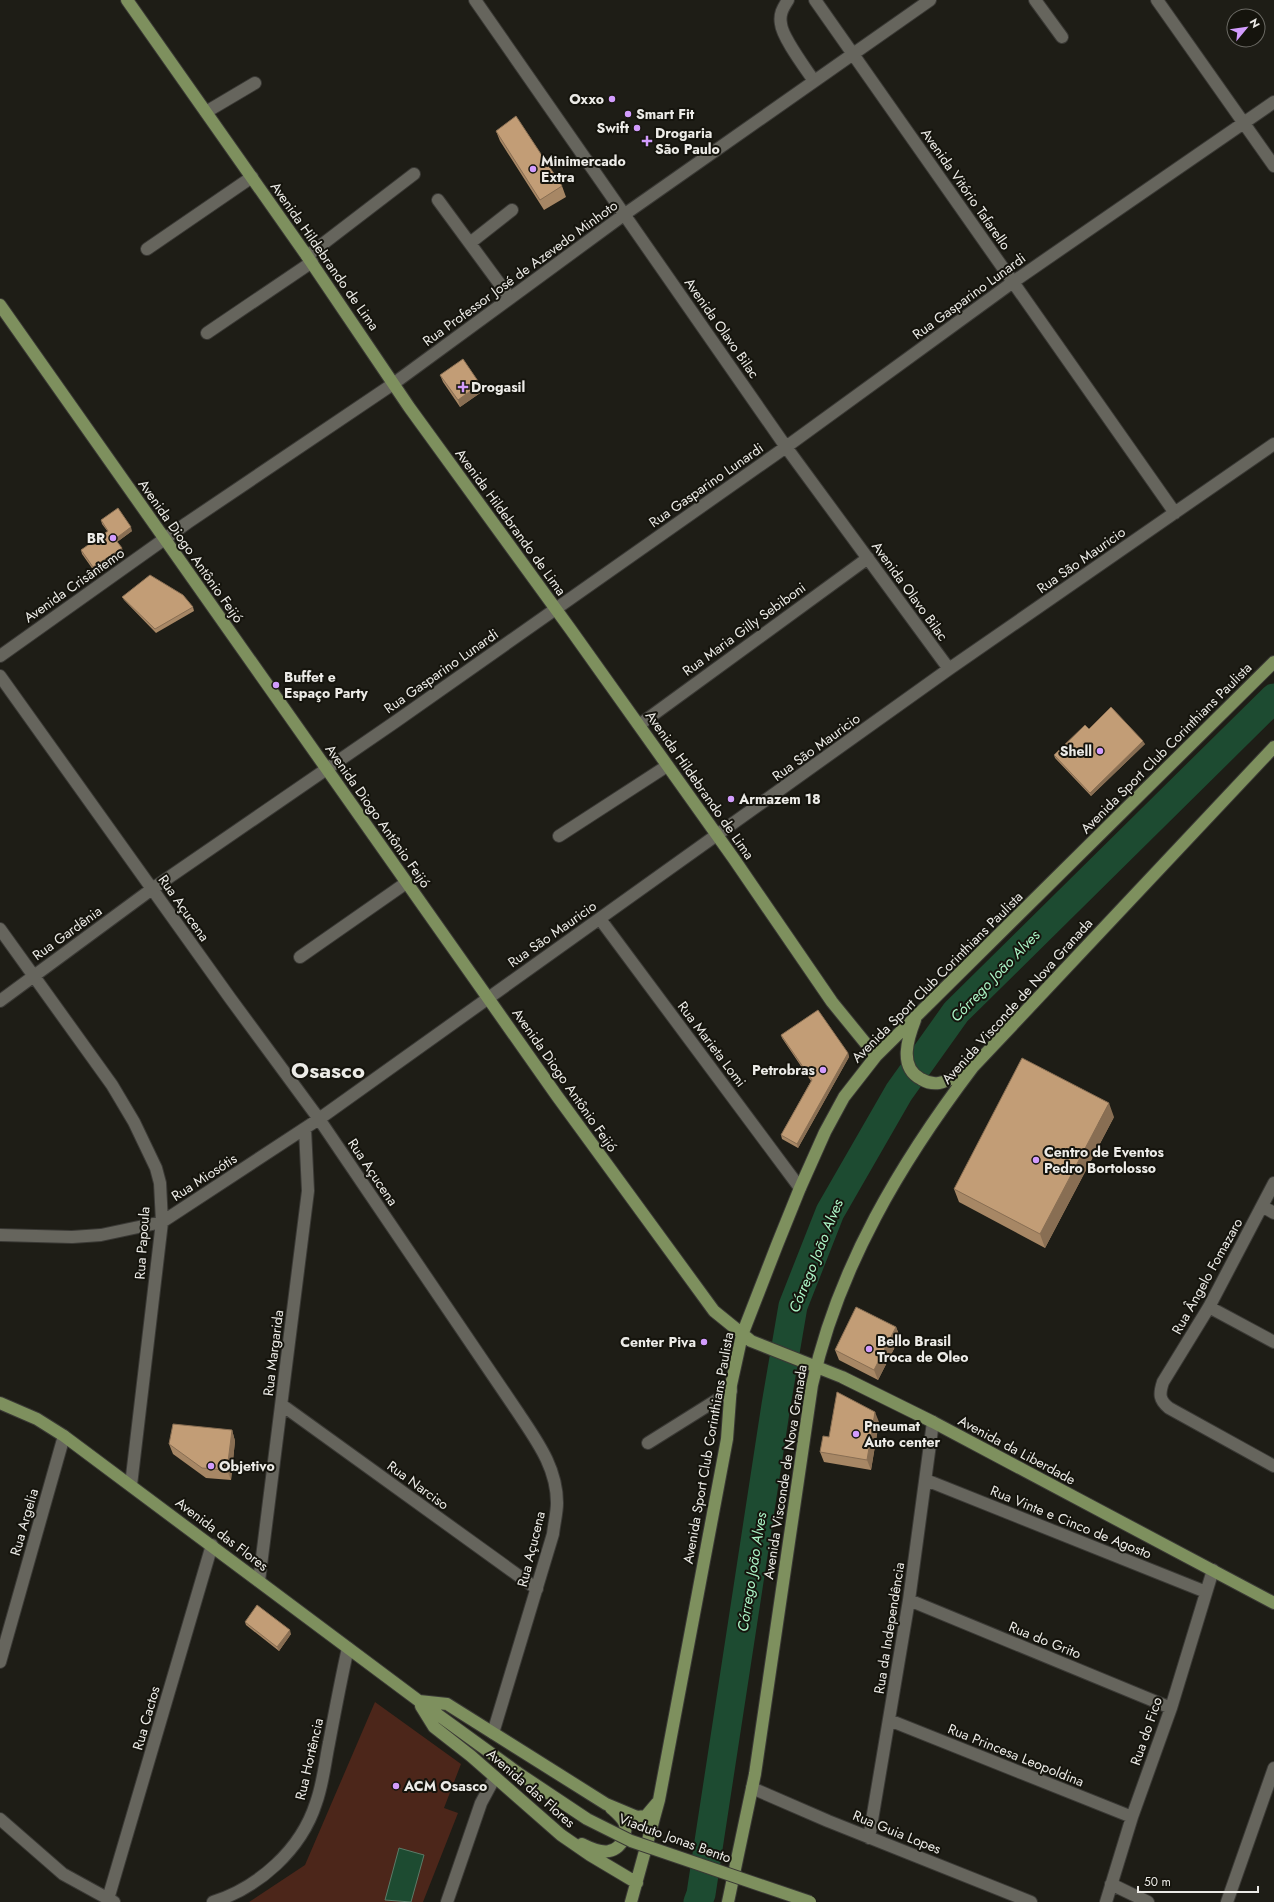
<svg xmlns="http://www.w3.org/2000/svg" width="1274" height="1902" font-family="Jost,sans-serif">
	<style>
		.green { fill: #4c261a }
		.water { fill: #1d4b31; stroke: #5b7b68 }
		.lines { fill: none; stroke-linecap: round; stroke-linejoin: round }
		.river { stroke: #1d4b31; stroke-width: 29 }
		.minor-casing { stroke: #3a3935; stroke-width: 14 }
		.major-casing { stroke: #3a3935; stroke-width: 14 }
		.minor { stroke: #66655d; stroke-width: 12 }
		.major { stroke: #7e905e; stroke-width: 12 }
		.major-bridge-casing { stroke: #3a3935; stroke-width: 14; stroke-linecap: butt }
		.major-bridge { stroke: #7e905e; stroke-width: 12 }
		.wall { fill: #a78765 }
		.shaded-wall { fill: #886e53 }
		.building { fill: #c29d76; stroke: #886e53 }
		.poi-dot { fill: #d29cfd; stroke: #15140d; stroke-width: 1.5 }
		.labels { text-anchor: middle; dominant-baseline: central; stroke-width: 4; stroke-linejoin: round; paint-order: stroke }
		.poi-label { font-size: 14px; font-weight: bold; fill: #ecebe7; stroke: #15140d; text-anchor: start }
		.street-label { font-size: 14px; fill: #ecebe7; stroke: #15140d }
		.water-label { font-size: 15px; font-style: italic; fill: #acf6c7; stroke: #15140d }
		.town-label { font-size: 22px; font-weight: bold; fill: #ecebe7; stroke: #15140d }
	</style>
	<rect width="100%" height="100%" fill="#1e1d16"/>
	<!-- green -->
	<path class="green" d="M375,1702L461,1764L444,1808L458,1813L423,1902H249L305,1865Z"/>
	<!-- water -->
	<path class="water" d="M399,1848L424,1855L411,1902L385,1900Z"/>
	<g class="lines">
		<!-- river -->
		<path class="river" d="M698,1902L701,1894L776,1405L793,1306L830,1212L899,1092L956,1012L1274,698"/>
		<defs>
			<path id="minor" d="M475,0L786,447L949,669
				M788,0C783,8 779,14 781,24C782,37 806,69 814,81
				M815,0L1175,513
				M1035,0L1062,37
				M1157,0L1274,166
				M206,112L255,83
				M438,200L510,298
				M470,243L512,210
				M147,249L252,177
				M307,256L414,174
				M207,333L312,262
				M0,656L187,523L393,384L625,214L930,0
				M0,676L230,998L319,1119L517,1411C536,1440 557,1467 557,1503C557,1513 554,1524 553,1534L493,1733
				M639,725L868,558
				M559,836L667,766
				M600,919L800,1188
				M0,929L112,1085L134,1122L156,1168L160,1183L162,1222L131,1485
				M300,957L406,883
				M0,1001L152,889L395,722L786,447L1013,282L1274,102
				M1274,1183L1209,1307L1163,1382C1159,1394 1159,1400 1169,1408L1274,1466
				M1262,1206L1274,1213
				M0,1235L72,1237L101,1235L162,1222L319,1119L949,669L1274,444
				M1209,1307L1274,1342
				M282,1405L537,1589
				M648,1443L731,1391
				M926,1480L1206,1592
				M259,1581L308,1191L305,1129
				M909,1600L1171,1708
				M0,1662L64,1436
				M889,1720L1132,1817
				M752,1788L828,1821L1031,1902
				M0,1819L63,1874L114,1902
				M869,1838L909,1600L933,1422
				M1111,1884L1148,1902
				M108,1899L212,1545
				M213,1902C259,1887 301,1850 316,1803C323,1784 325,1762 329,1743C335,1711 341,1679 348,1648
				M447,1902L481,1803L495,1777
				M1106,1902L1132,1817L1171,1708L1213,1570
				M1227,1902L1274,1768"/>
			<path id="major" d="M127,0L307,256L409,407L571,630L734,859L832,1002L876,1056
				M0,305L557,1096L714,1311L751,1341L842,1377L933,1422L1274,1603
				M915,1020C908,1038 898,1067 921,1079C926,1082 933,1084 939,1083C950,1081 961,1073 970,1068
				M0,1403L37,1419L64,1436L419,1701L518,1773
				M419,1701L447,1704L606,1804L637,1817L646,1816L657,1803
				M421,1706L434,1727L471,1756L561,1835L590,1855L637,1883
				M582,1844C590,1848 600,1853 609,1851C616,1850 621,1845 623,1839C630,1824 622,1818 611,1808
				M631,1902L659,1800L727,1439L731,1385L742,1335L777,1245L800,1188L825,1132L844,1097L876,1056L1274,662
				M728,1902L755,1774L812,1385C838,1267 901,1162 973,1067L1274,747"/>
		</defs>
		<!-- minor casing -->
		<use href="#minor" class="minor-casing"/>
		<!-- major casing -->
		<use href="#major" class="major-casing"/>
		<!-- minor -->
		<use href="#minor" class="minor"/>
		<!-- major -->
		<use href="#major" class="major"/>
		<defs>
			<path id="major-bridge" d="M518,1773L587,1819L631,1841L810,1902"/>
		</defs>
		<!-- major-bridge casing -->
		<use href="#major-bridge" class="major-bridge-casing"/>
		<!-- major-bridge -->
		<use href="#major-bridge" class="major-bridge"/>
	</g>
	<!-- wall -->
	<path class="wall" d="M496,131L562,186L566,197L544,210L500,141Z
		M440,375L483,391L460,407L443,382Z
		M101,520L132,531L117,542L123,551L94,571L82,554L81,550L108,532L102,524Z
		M122,597L193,607L194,611L156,633L124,600Z
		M1089,729L1145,744L1091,796L1055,758L1054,755Z
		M781,1035L848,1053L849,1057L798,1148L782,1139L781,1135L811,1081L782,1038Z
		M1114,1117L1045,1248L959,1202L954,1189Z
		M896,1327L900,1337L878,1380L839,1360L835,1350Z
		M879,1422L871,1470L824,1462L820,1452L829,1437Z
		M232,1430L235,1441L231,1480L206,1478L173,1454L169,1444Z
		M245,1622L291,1634L279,1651L246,1625Z"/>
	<!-- shaded-wall -->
	<path class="shaded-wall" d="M480,384L483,391L460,407L458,400Z
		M131,527L132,531L117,542L115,539Z
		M122,548L123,551L94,571L93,567Z
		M1143,741L1145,744L1091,796L1090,793Z
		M848,1053L849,1057L798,1148L797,1144Z
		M1109,1103L1114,1117L1045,1248L1040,1234Z
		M896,1327L900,1337L878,1380L874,1370Z
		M875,1412L879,1422L871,1470L867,1460Z
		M232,1430L235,1441L231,1480L227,1470Z
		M290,1630L291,1634L279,1651L277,1647Z"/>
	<!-- building -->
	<path class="building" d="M516,116L562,186L540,200L496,131Z
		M463,359L480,384L458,400L440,375Z
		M118,508L131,527L115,539L122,548L93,567L81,550L108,531L101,520Z
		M150,575L183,595L193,607L155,629L122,597Z
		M1111,707L1143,741L1090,793L1054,755L1085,725L1089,729Z
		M818,1010L848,1053L797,1144L781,1135L812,1080L781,1035Z
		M1022,1058L1109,1103L1040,1234L954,1189Z
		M856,1307L896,1327L874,1370L835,1350Z
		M837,1392L875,1412L867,1460L820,1452L823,1436L829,1437Z
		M173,1424L232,1430L227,1470L202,1468L169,1444Z
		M257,1605L290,1630L277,1647L245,1622Z"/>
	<!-- markers -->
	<g class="poi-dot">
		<circle cx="612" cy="99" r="4"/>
		<circle cx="628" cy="114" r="4"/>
		<circle cx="637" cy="128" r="4"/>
		<path d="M645 135h4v4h4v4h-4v4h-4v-4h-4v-4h4z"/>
		<circle cx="533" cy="169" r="4"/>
		<path d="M461 381h4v4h4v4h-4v4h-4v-4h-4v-4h4z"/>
		<circle cx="113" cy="538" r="4"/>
		<circle cx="276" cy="685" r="4"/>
		<circle cx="1100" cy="751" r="4"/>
		<circle cx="731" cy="799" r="4"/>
		<circle cx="823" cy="1070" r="4"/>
		<circle cx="1036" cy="1160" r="4"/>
		<circle cx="704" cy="1342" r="4"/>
		<circle cx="869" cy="1349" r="4"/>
		<circle cx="856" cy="1434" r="4"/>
		<circle cx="211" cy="1466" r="4"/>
		<circle cx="396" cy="1786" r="4"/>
	</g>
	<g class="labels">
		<!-- poi labels -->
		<g class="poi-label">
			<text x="604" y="99" text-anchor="end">Oxxo</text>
			<text x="636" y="114">Smart Fit</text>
			<text x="629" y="128" text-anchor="end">Swift</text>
			<text x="655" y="133">Drogaria<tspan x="655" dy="16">São Paulo</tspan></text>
			<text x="541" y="161">Minimercado<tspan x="541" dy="16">Extra</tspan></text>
			<text x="471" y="387">Drogasil</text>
			<text x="105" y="538" text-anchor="end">BR</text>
			<text x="284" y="677">Buffet e<tspan x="284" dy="16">Espaço Party</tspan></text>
			<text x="1092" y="751" text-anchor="end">Shell</text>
			<text x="739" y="799">Armazem 18</text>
			<text x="815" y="1070" text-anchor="end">Petrobras</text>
			<text x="1044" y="1152">Centro de Eventos<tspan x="1044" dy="16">Pedro Bortolosso</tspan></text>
			<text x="877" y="1341">Bello Brasil<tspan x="877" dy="16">Troca de Oleo</tspan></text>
			<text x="696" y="1342" text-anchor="end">Center Piva</text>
			<text x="864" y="1426">Pneumat<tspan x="864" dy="16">Auto center</tspan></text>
			<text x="219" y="1466">Objetivo</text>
			<text x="404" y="1786">ACM Osasco</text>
		</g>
		<!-- street labels -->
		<g class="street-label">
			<text transform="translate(966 189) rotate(55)">Avenida Vitório Tafarello</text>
			<text transform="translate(325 256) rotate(55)">Avenida Hildebrando de Lima</text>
			<text transform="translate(520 273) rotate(-36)">Rua Professor José de Azevedo Minhoto</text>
			<text transform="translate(969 296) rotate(-36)">Rua Gasparino Lunardi</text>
			<text transform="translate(722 328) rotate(55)">Avenida Olavo Bilac</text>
			<text transform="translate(706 485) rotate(-35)">Rua Gasparino Lunardi</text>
			<text transform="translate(511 522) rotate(54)">Avenida Hildebrando de Lima</text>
			<text transform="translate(191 551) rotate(55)">Avenida Diogo Antônio Feijó</text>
			<text transform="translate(1081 560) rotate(-35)">Rua São Mauricio</text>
			<text transform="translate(74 585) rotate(-35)">Avenida Crisântemo</text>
			<text transform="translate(910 591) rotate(54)">Avenida Olavo Bilac</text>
			<text transform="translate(744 629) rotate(-36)">Rua Maria Gilly Sebiboni</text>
			<text transform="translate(441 671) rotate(-35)">Rua Gasparino Lunardi</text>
			<text transform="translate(816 747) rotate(-36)">Rua São Mauricio</text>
			<text transform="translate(1166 748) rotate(-45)">Avenida Sport Club Corinthians Paulista</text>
			<text transform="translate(700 785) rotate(55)">Avenida Hildebrando de Lima</text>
			<text transform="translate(378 816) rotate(55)">Avenida Diogo Antônio Feijó</text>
			<text transform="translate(184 908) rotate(55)">Rua Açucena</text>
			<text transform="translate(67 933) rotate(-36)">Rua Gardênia</text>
			<text transform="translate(552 934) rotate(-35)">Rua São Mauricio</text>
			<text transform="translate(937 977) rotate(-45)">Avenida Sport Club Corinthians Paulista</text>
			<text transform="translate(1017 1001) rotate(-48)">Avenida Visconde de Nova Granada</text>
			<text transform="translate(712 1044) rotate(53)">Rua Marieta Lomi</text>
			<text transform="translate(565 1080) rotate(55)">Avenida Diogo Antônio Feijó</text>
			<text transform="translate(373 1172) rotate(56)">Rua Açucena</text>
			<text transform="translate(204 1177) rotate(-33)">Rua Miosótis</text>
			<text transform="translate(142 1243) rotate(-86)">Rua Papoula</text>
			<text transform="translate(1207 1276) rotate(-61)">Rua Ângelo Fomazaro</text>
			<text transform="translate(273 1353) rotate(-83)">Rua Margarida</text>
			<text transform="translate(708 1448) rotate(-80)">Avenida Sport Club Corinthians Paulista</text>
			<text transform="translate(1017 1450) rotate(28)">Avenida da Liberdade</text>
			<text transform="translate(785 1472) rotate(-81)">Avenida Visconde de Nova Granada</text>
			<text transform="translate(418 1485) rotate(36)">Rua Narciso</text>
			<text transform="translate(24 1522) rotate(-74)">Rua Argelia</text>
			<text transform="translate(1071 1522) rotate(22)">Rua Vinte e Cinco de Agosto</text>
			<text transform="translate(222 1534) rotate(37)">Avenida das Flores</text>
			<text transform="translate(531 1549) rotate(-76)">Rua Açucena</text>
			<text transform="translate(889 1628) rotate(-81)">Rua da Independência</text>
			<text transform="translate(1045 1640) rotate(22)">Rua do Grito</text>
			<text transform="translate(146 1718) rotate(-74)">Rua Cactos</text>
			<text transform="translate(1146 1731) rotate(-71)">Rua do Fico</text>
			<text transform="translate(1016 1755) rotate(22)">Rua Princesa Leopoldina</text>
			<text transform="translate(309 1759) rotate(-77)">Rua Hortência</text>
			<text transform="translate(531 1788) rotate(41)">Avenida das Flores</text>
			<text transform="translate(897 1832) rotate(22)">Rua Guia Lopes</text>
			<text transform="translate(675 1838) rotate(20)">Viaduto Jonas Bento</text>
		</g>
		<!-- water labels -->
		<g class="water-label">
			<text transform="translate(995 976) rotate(-46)">Córrego João Alves</text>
			<text transform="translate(816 1256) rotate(-68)">Córrego João Alves</text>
			<text transform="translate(752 1572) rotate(-81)">Córrego João Alves</text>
		</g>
		<!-- town labels -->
		<g class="town-label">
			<text x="328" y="1070">Osasco</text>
		</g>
	</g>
	<!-- north arrow -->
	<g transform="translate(1246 28) rotate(61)"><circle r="19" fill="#15140d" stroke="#6b6a64"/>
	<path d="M0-3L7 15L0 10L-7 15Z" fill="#d29cfd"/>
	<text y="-6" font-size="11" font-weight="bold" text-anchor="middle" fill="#ecebe7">N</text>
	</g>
	<!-- scale -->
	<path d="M1138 1886v6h120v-6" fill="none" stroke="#ecebe7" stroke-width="2"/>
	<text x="1144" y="1886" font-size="12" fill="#ecebe7" stroke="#15140d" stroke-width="3" paint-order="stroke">50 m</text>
</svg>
